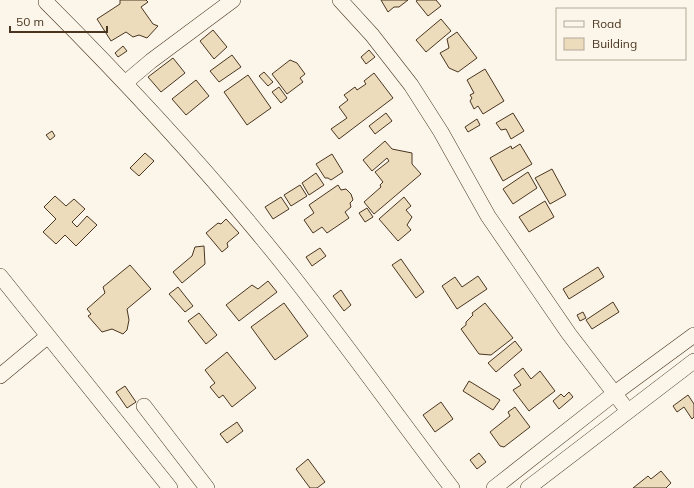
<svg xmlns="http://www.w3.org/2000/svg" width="694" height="488" font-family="Mulish,sans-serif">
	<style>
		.building { fill: #ecdcbc; stroke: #4a3520 }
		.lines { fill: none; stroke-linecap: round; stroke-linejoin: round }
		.minor-casing { stroke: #4a3520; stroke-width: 16 }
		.minor { stroke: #fbf6e9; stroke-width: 15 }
	</style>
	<rect width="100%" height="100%" fill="#fbf6e9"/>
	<!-- building -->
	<path class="building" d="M120,0H146L148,2L141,7L153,24L158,26L147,38L139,35L133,37L126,32L111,41L97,19L120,4Z
		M381,0H408L399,7H394L388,12Z
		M418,0H436L441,6L428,16L416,1Z
		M441,19L451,31L426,52L416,40Z
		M213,30L227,47L214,59L200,41Z
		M457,32L477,58L458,72L449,68L440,53L449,48L447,39Z
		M123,46L127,51L118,57L115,53Z
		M369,50L375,57L366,64L361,57Z
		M232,55L241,67L219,82L210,71Z
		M173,58L185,73L161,92L148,77Z
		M290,60L297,63L305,74L300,78L303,82L287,94L272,74Z
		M485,69L504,101L483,114L478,106L474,109L470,101L472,98L470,95L474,93L467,80Z
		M264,72L273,82L268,86L259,76Z
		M374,73L393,98L339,139L331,129L347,118L339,107L348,100L344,95L355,87L357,90L366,84L364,81Z
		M248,75L271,108L247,125L224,92Z
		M196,80L209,96L186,115L172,99Z
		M279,87L287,98L281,103L272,92Z
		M386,113L392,121L375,134L369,126Z
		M513,113L524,131L511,139L506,129L501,130L496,123Z
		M477,119L480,125L468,132L465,127Z
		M52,131L55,136L50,140L46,135Z
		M385,141L392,149L412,153V164L421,174L374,214L364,202L381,187L380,185L383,182L375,172L389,161L387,158L372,171L363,160Z
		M520,144L532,164L503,181L490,158L511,146L512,149Z
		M145,153L154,161L139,176L130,168Z
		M332,154L343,172L331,180L328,178H325L316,164Z
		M552,169L566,195L550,204L535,178Z
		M528,172L537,188L513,204L503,189Z
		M316,173L324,185L309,195L302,183Z
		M300,185L307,196L291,206L284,195Z
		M338,185L341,190L346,189L351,194L353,200L350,203L351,207L345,212L349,218L327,233L322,227L313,233L304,220L314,213L309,205Z
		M55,196L66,206L74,199L85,209L72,222L77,227L87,216L97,225L76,246L65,235L56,244L43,232L56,219L44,207Z
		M281,197L289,209L273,219L265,207Z
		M404,197L411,206L406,210L412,217L407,225L411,230L398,241L379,219Z
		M545,201L554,217L529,232L519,217Z
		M367,208L373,217L365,222L359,213Z
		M226,219L239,233L227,243L228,247L222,252L206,233L218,223L221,224Z
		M204,246L205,264L182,283L173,272L192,256L195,247Z
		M320,248L326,256L312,266L306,257Z
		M401,259L424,292L416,298L392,265Z
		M130,265L151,289L127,309L129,320L127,330L123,334L112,329L102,332L88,316L91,314L87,309L105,293L103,287Z
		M598,267L604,277L569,299L563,289Z
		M478,276L487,289L457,309L442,286L455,277L462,287Z
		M268,281L277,292L239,321L226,305L252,285L258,289Z
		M178,287L193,306L185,312L169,294Z
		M341,290L351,305L344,311L333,296Z
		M613,302L619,312L592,329L586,320Z
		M284,303L308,336L275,360L251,327Z
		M485,303L513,338L491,355L479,354L461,329L466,325V322L473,315L472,313Z
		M583,312L586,318L580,321L577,315Z
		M199,313L217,335L206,344L188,321Z
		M515,341L522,350L496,372L488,363Z
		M227,352L256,388L232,407L223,395L219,398L210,387L215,383L205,370Z
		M523,368L531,379L540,371L555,391L529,411L513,390L521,385L514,375Z
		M469,381L500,400L493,410L463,391Z
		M125,386L136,402L127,408L116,392Z
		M569,392L573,397L559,409L553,401L561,394L564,397Z
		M688,395L694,404V417L692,419L684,407L677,412L673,406Z
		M441,402L453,419L435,432L423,415Z
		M515,407L530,427L504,447L500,446L490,432L510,416L508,412Z
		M237,422L243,431L227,443L220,434Z
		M479,453L486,462L477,469L470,460Z
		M308,459L325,482L317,488H310L296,469Z
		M661,471L671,483L666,488H633L648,476L651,479Z"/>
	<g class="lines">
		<defs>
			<path id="minor" d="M340,0L372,35L411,85L441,132L488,216L569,334L628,411
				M46,2C132,88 215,178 291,274C346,344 398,417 452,488
				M125,83L151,61L233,0
				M0,276L170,488
				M0,376L48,336
				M144,406L207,488
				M494,488L615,393L694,335
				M528,488L694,361"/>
		</defs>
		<!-- minor casing -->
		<use href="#minor" class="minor-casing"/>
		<!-- minor -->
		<use href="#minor" class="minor"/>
	</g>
	<!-- legend -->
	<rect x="556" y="8" width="130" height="52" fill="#fbf6e9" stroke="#b4a999"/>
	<rect x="564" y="21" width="20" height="6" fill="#fbf6e9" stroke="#b4a999"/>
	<text x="592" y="28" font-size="12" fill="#4a3520">Road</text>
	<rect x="564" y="38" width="20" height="12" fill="#ecdcbc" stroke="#b4a999"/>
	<text x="592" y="48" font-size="12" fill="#4a3520">Building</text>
	<!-- scale -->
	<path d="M10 26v6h97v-6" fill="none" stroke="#4a3520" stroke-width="2"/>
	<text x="16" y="26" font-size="12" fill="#4a3520" stroke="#fbf6e9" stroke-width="3" paint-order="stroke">50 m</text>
</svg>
